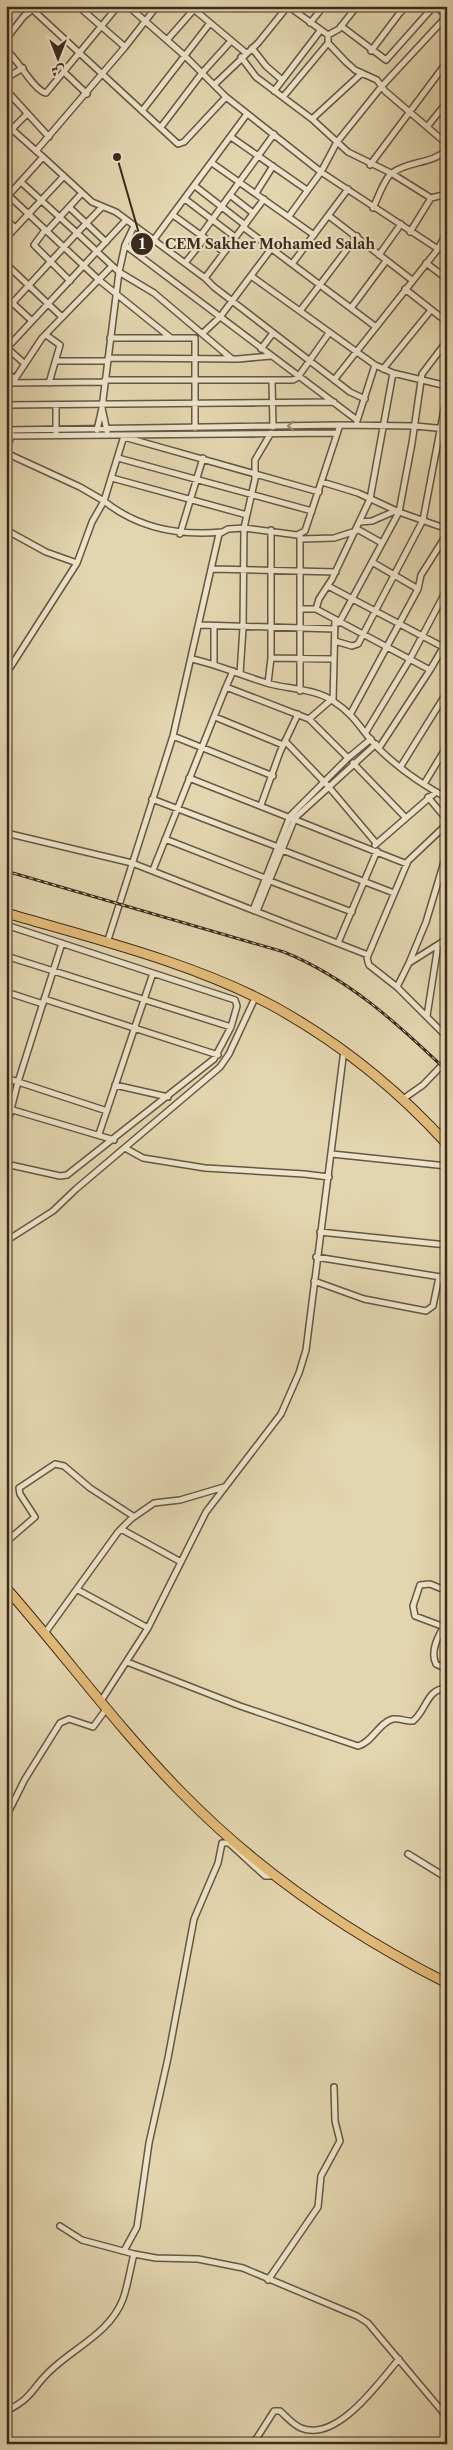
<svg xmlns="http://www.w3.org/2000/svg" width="453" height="2450" font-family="'Libre Caslon Text',Amiri,serif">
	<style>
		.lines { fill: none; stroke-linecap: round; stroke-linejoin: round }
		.street-casing { stroke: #665642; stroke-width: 8 }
		.primary-casing { stroke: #3c2b1d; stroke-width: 11 }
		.street { stroke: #ede4cb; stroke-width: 5 }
		.primary { stroke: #e2ba78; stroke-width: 9 }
		.rail-casing { stroke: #3c2b1d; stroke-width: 3 }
		.rail { stroke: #ede4cb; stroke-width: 1; stroke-dasharray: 4; stroke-linecap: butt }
		.oneway { stroke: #948874 }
		.leader { fill: none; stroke: #3c2b1d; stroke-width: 2 }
		.callout-dot { fill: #3c2b1d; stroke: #ede4cb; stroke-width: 2 }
		.mark-label { font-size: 15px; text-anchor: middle; font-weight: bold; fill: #fff }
		.callout-label { font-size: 14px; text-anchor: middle; font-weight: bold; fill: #3c2b1d; stroke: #ede4cb; stroke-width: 4; stroke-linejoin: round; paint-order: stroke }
	</style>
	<rect width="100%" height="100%" fill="#e3d5af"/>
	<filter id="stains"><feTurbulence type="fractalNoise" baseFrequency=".004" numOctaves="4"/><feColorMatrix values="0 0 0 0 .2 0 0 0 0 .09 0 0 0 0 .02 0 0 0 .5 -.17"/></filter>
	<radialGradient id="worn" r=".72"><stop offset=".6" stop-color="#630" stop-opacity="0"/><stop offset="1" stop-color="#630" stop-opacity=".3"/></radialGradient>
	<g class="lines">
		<defs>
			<path id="street" d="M26,6L33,10L178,144L184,142L226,97
				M78,6L125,47L157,6
				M128,6L185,56L226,97L321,172L438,249
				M190,6L246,53
				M288,6L328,35L339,29L357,6
				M394,6L401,12
				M434,6L447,15
				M310,23L324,6
				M341,26L386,60L434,6
				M328,35V43L346,62L355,70L377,80L385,91L447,144
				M6,39L24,16L37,6
				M167,40L197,6
				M252,48L266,66L282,80
				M6,50C18,59 34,91 46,93L118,6
				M371,51L405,6
				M241,57L256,77L312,119L348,152L391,173L431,198
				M64,72L87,94
				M6,78L23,68
				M214,85L258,43L288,6
				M6,90L49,137
				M274,91L320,31
				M283,97L328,43
				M142,111L210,23
				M312,119L362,73
				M6,124L43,157
				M161,127L202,73L231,41
				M427,127L447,102
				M12,129L27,114
				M231,137L307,190
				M36,151L125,47
				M212,163L314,235
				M370,165L447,62
				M195,186L245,225
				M6,193L99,280L171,338
				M256,193L273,166
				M230,195L253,213
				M6,198L43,157L92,202L116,212L205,278L214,287L350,392L365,399
				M185,199L235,237
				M69,207L106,242
				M102,207L77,233L119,272L154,293L232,359
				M373,208C377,200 385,177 392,173C408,161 432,164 447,150
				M173,215L224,252
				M289,216L321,172L337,142L382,86L447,16
				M329,216L412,280
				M6,219L15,228
				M243,227L292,264L348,189
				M45,230L34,245L70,281
				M47,231L82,193
				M410,232L431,198L447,194
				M201,235L274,134
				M6,238L64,176
				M125,245L357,420
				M379,255L401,224
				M141,257L247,114
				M185,263L205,238
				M426,263L447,279
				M6,264L62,317
				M292,264L376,327
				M251,276L375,365L393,373L447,386
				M205,278L264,199
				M405,289L447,322
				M6,297L31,320
				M351,308L386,261
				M6,310L77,233L21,182
				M300,311L357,236
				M203,333L220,317L271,249
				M46,335L60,345L49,383
				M110,338H195V428
				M6,347L25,364
				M6,349L126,220
				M261,349L273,333
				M108,358L238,359L271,356
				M56,361H107
				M383,369L431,310
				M6,372L15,379
				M105,380H272L273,427
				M272,380H293L298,377L329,333
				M334,380L438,249L447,232
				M13,382L42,338L112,266
				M6,383L104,382
				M6,405L334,402
				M102,408L119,272L125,245L134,226
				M357,421L375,365
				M6,430L340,425L415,426L447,429
				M97,430L102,408L107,431
				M56,432V405
				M6,436L337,433
				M124,436L104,501C139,529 179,536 222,532
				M124,437L319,492
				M6,448L12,435
				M6,453L80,487L104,501L92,522L77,563L6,674
				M118,458L312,511
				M112,478L247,515
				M322,482L358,493L399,512L447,529
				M360,522L372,521L395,511
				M357,529L382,543
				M6,530L46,552L77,563
				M180,534L203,458
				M301,539L334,538L356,531
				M372,562L418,589
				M213,569L336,572
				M328,586L443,647
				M301,609H316L430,670L447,641
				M316,609L319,599L332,579L370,499L393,373
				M335,621L333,701C356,716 360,729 378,748C397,767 423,785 447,798
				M339,623L399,512L412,443L422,374L447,341
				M200,625L335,629
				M335,641L352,646L358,644L423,520L447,394
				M271,658L334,659
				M192,659C219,665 243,676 270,684C289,689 316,689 333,701
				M214,664V626
				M233,671L226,687L309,719L348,758
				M240,674L243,628L244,528L255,479V460L271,433
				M268,683L271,658V530
				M300,691V534
				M351,713L418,589L421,575L447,534
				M215,717L283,745
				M309,719L332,699
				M366,732L410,659L447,589
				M173,736L273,776
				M285,741L328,786L376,843
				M379,748L430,670
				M353,763L406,818
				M401,766L447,692
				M189,778L407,864
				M424,784L447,746
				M428,797L447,820
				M152,799L278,847
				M261,805L280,752L298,714
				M447,824L408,861L367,958L369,965L397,987L447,1037
				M6,833L132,863L368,955
				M165,839L265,878
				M375,845L436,792
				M282,850L394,893
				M153,870L226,687
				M270,881L352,912
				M253,910L290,816L348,758L371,739
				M257,911L295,818L376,744
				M6,925L235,1000L237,1006L231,1027L214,1059L67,1175L60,1176L6,1164
				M107,943L173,736L219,534L228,529L244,528L297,535L305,531L340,425
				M338,943L377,851
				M6,956L231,1027
				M409,963L426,922L447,852
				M397,987L409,963L447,939
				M6,992L43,1004
				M44,999L218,1055
				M427,1016L438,945
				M6,1078L107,1111
				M115,1085L168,1097
				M403,1099L423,1085L447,1060
				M6,1108L114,1140
				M6,1129L18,1082L62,943
				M99,1134L153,973
				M125,1148L143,1158L205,1168L304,1174L329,1177
				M332,1154L447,1166
				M320,1232L447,1245
				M6,1241L53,1211L76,1189L220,1067L229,1054L255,998
				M316,1257L447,1278
				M314,1281L364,1299L426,1311L433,1306L439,1277
				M121,1529L181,1562
				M6,1542L35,1517L20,1494L19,1488L55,1464L64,1466L90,1488L133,1516
				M78,1590L148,1628
				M447,1591L430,1584L420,1585L413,1606L415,1616L447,1628
				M447,1621C440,1633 429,1650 436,1664L447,1669
				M45,1633L118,1532L131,1519L154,1503L180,1500L224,1487
				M127,1662L240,1706L358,1746C372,1743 379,1722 393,1719C400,1718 407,1722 413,1721C427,1710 426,1689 447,1688
				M101,1701L148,1628L206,1512L281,1414L299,1373L306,1350L344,1050
				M6,1817L25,1779L60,1723L69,1719L93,1727L107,1708
				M408,1854L447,1878
				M60,2226L82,2240L134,2254L156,2258L198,2259L243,2268L357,2316L368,2323L378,2335L447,2417
				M124,2251L137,2227L149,2143L168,2058L194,1919L218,1863L222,1843H229L265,1876H274
				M268,2280L318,2207L321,2176L340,2141L335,2121L334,2087
				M6,2411C33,2398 31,2389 50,2371C75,2347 110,2333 123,2299C128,2285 130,2269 134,2254
				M253,2444L274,2411H280C287,2417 292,2424 301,2428C337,2443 379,2382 399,2359"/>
			<path id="primary" d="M6,913C95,939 194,963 275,1007C340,1043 397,1089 447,1144
				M6,1588C65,1655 118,1728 181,1792C258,1871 348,1933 447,1983"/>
		</defs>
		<!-- street casing -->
		<use href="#street" class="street-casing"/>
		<!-- primary casing -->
		<use href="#primary" class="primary-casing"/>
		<!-- street -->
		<use href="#street" class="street"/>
		<!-- primary -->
		<use href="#primary" class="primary"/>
		<defs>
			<path id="rail" d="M6,871L284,952C348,978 398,1024 447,1071"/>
		</defs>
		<!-- rail casing -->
		<use href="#rail" class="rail-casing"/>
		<!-- rail -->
		<use href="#rail" class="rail"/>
	</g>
	<!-- one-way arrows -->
	<defs><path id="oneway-chevron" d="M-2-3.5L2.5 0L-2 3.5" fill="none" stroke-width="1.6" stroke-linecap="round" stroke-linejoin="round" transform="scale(1.25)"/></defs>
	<use class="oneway" href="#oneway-chevron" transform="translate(291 426) rotate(179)"/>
	<!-- callouts -->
	<path class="leader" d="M117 157L142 244"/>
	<g class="callout-dot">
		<circle cx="117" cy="157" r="5"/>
		<circle cx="142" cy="244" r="12"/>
	</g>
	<g class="mark-label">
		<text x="142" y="249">1</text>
	</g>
	<g class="callout-label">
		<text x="270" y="249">CEM Sakher Mohamed Salah</text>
	</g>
	<!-- margin -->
	<rect width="453" height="2450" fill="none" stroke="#e3d5af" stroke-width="25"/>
	<rect x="8" y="8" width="438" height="2435" fill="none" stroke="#3c2b1d" stroke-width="2.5"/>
	<rect x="12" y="12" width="428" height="2425" fill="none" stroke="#3c2b1d"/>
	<!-- north arrow -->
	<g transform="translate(58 58) rotate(180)" stroke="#ede4cb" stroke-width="4" paint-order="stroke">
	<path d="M0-4L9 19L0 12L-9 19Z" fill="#3c2b1d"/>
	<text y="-8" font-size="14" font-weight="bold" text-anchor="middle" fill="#3c2b1d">ش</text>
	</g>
	<rect width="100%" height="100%" filter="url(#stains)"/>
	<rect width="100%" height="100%" fill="url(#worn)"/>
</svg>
